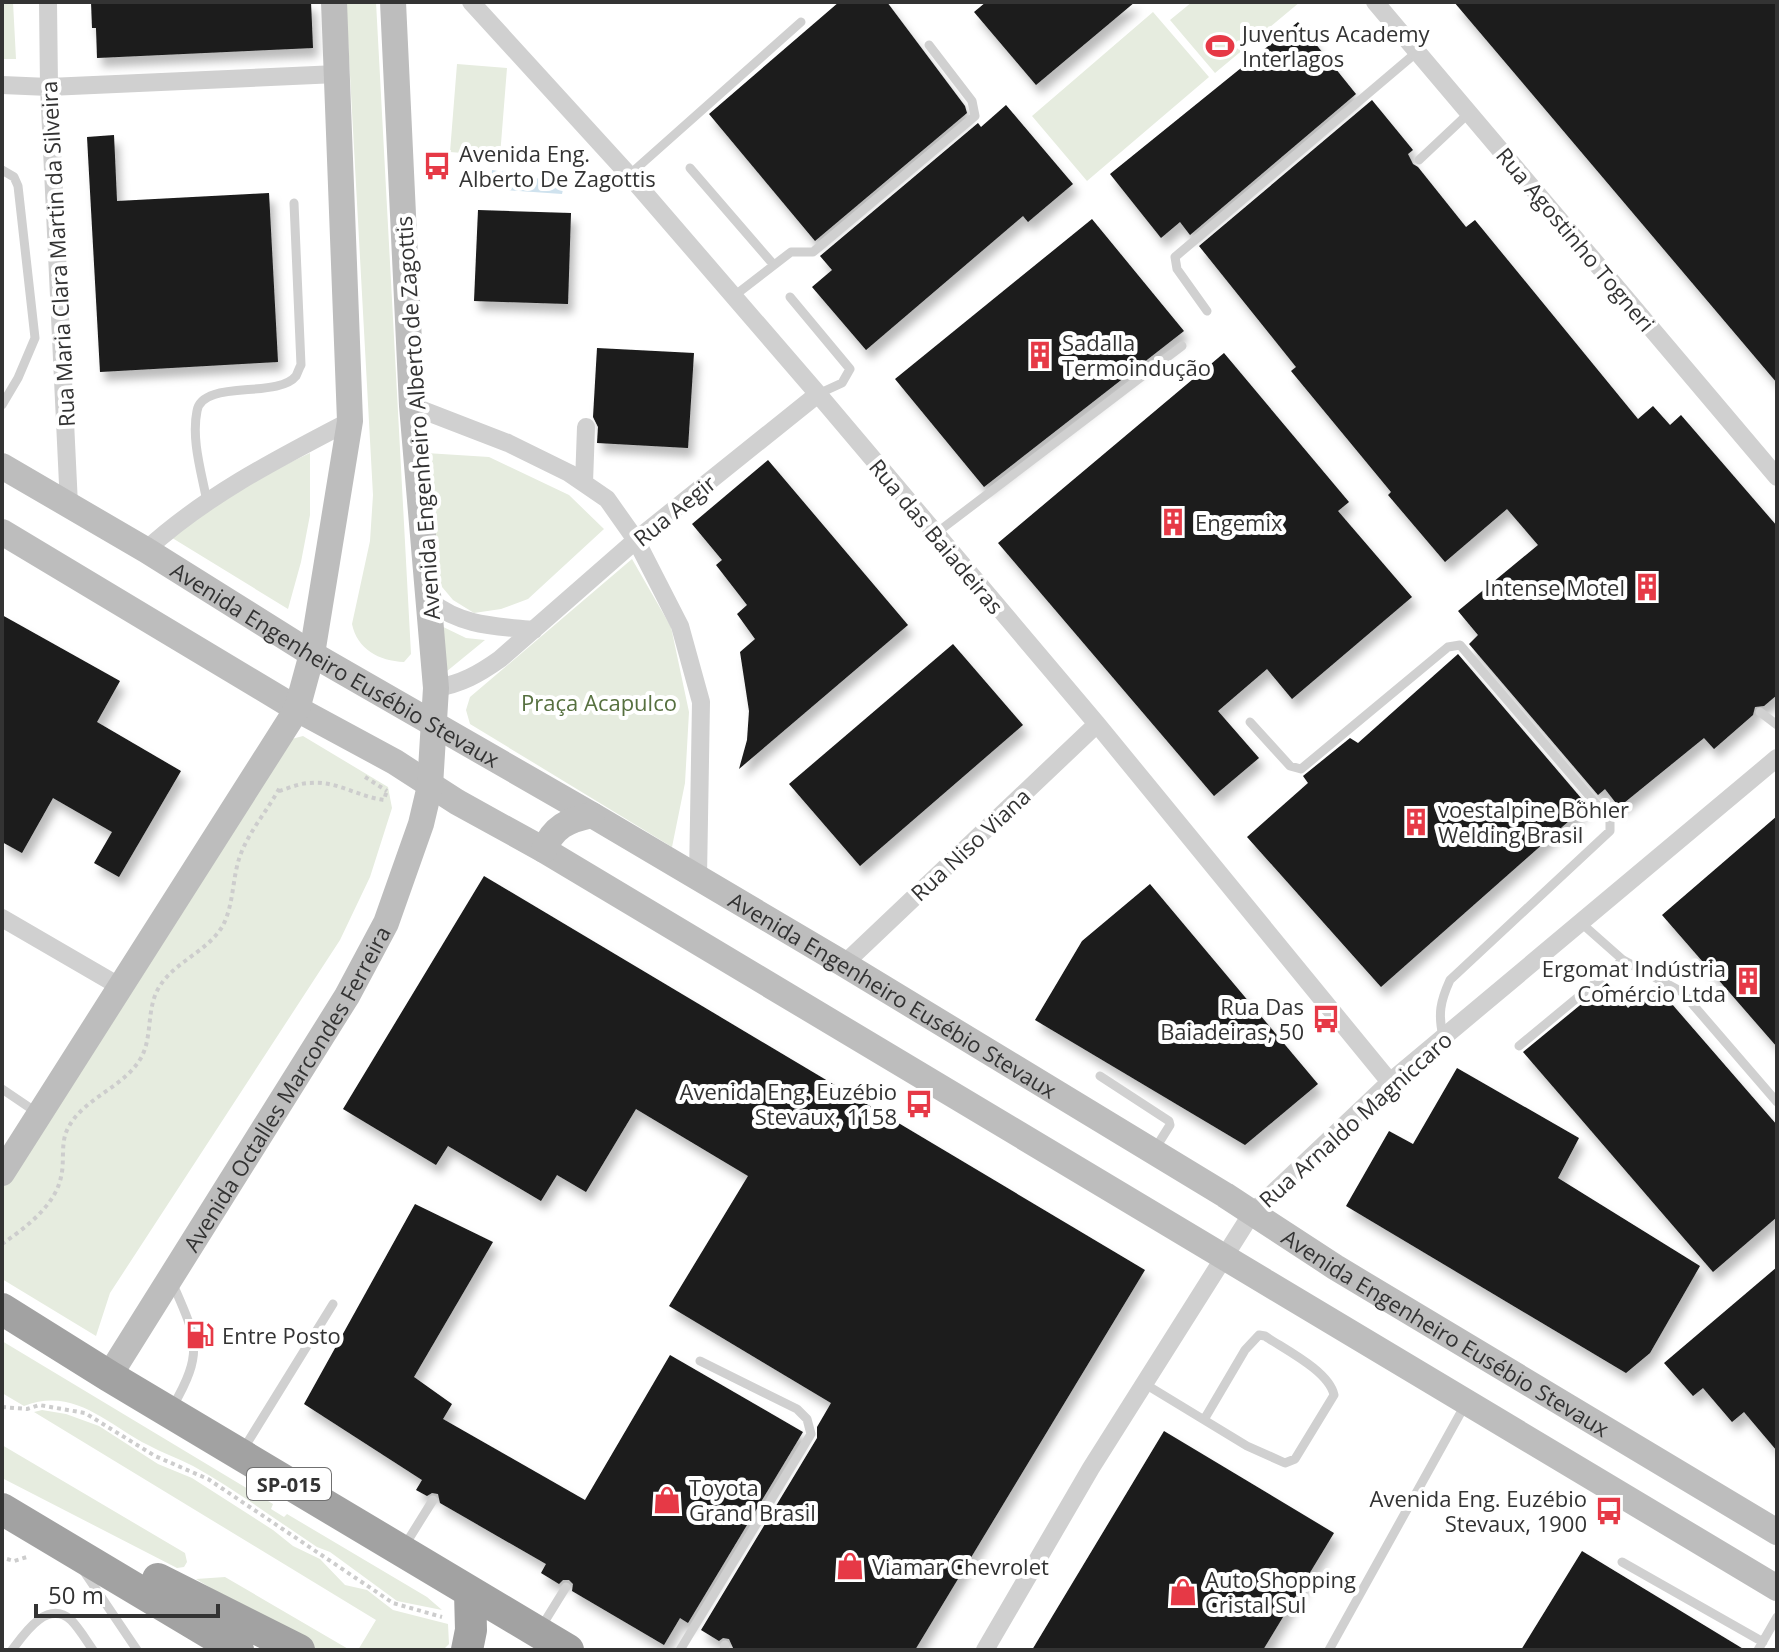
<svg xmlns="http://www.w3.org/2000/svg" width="1779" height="1652" font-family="'Open Sans',sans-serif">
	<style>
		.green { fill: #e6ecdf }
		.water { fill: #cfe2ee }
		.building { fill: #1a1a1a; filter: url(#shadow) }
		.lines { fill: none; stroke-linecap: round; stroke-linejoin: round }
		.path { stroke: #cdcdcd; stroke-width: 4; stroke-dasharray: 4 4; stroke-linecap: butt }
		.service { stroke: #d0d0d0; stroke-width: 9 }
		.minor { stroke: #d0d0d0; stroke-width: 18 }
		.secondary { stroke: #bdbdbd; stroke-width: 26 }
		.trunk { stroke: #a2a2a2; stroke-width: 32 }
		.labels { text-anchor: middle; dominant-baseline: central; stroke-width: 8; stroke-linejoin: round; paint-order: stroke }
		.shield { fill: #fff; stroke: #707070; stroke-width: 2 }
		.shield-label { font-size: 20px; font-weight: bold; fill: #333 }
		.poi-label { font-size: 22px; fill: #333; stroke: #fff; text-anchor: start }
		.street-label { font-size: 22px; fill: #333; stroke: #fff }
		.park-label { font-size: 22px; fill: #56703f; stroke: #fff }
	</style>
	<defs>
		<filter id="shadow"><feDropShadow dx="5" dy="9" stdDeviation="4" flood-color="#0004"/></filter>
	</defs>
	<rect width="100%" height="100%" fill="#fff"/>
	<!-- green -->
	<path class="green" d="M2,2H13L16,59H2Z
		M346,2H376L411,654L404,662C379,661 357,649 352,624L370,541L373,495Z
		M1192,2H1300L1215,73L1170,20Z
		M1153,12L1209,77L1087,181L1032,116Z
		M457,64L507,68L500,156L450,152Z
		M310,453V515L301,562L288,609L169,536L238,487Z
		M426,453L489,457L569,495L604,529L528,599L501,609L474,613L453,600L437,581Z
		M632,559L671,627L689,712L685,783L672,847L470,724L466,710L470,697Z
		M435,623L466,638L485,640L441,676Z
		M303,736L388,787L392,808L370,877L340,940L110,1293L96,1336L2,1279V1177L284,741Z
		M2,1341L273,1504L271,1509L284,1517L287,1514L427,1597L442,1610L397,1601L330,1552L317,1547C276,1520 236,1490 193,1466C178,1458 162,1453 148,1445C108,1425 74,1386 24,1406L2,1393Z
		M42,1410L66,1414L99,1426L158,1464L192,1478L273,1530L293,1546L320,1559L345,1585L367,1590L393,1610L448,1624L449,1644L443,1650H358L376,1620L34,1412Z
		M2,1445L185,1553L187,1562L184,1567L177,1568L2,1478Z
		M225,1577L350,1650H313L196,1579Z"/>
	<!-- water -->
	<path class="water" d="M492,170L510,173L529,180C544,178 552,171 564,185L562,194L491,189Z"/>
	<!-- building -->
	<path class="building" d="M91,2H311L313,48L97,58L96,28H92Z
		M839,2H887L965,106L967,113L815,241L709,114Z
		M986,2H1135L1036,85L974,12Z
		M1454,2H1777V383Z
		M1298,22L1356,94L1190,235L1180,222L1161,238L1110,174Z
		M1372,100L1413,150L1408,154L1413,164L1418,167L1466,227L1475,220L1638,419L1653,406L1670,425L1681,415L1777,526V695L1764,706L1755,707L1753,715L1714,749L1704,738L1619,807L1605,789L1598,795L1469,644L1478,635L1458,611L1538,545L1507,509L1445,562L1388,495L1391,492L1291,371L1296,367L1199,246Z
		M1006,105L1073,184L1028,222L1023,216L866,350L812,287L832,270L820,256L978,123L981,127Z
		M114,135L117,201L269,193L278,362L100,372L87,137Z
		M478,210L571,213L568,304L474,301Z
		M1092,219L1184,331L984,487L895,379Z
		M597,348L694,353L688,448L597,443L598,427L593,417Z
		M1224,353L1349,502L1338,511L1412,597L1292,699L1267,669L1218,711L1259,758L1214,796L998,543Z
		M768,460L908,625L739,769L747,740L749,711L740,652L755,639L737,614L747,605L716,565L722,560L692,524Z
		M2,615L120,681L97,722L181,771L119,877L94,863L112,832L53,798L22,853L2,842Z
		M953,644L1023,725L860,866L789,784Z
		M1458,654L1587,805L1381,987L1247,837L1308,783L1303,776L1350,738L1358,743Z
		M1777,816V1047L1662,915Z
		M484,876L1145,1270L915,1650H734L729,1639L723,1638L719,1641L701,1630L817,1438V1427L831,1403L669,1306L748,1176L636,1109L586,1192L557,1175L541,1201L448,1146L436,1165L343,1109Z
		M1150,884L1318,1084L1245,1145L1035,1020L1082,941Z
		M1607,983L1628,1008L1654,986L1658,988L1777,1125V1217L1713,1272L1523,1052Z
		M1457,1068L1579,1138L1558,1178L1700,1266L1650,1353L1626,1373L1346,1206L1389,1131L1413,1144Z
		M415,1204L493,1242L414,1377L452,1404L443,1419L585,1500L670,1355L803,1432L688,1623L680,1618L664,1645L572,1591L573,1584L569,1580H563L559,1584L541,1573L546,1564L440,1503L438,1494L432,1493L427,1496L416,1490L422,1480L304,1404Z
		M1777,1267V1451L1744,1412L1732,1422L1703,1388L1693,1396L1664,1363Z
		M1164,1431L1334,1533L1263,1650H1032Z
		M1582,1551L1745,1650H1521Z"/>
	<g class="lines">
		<!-- path -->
		<path class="path" d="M365,777L387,791
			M279,791C289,788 300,783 310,783C335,780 359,797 384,800L387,790
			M2,1244C25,1228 55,1206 61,1177C65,1161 60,1143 68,1128C84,1097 126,1087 142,1056C152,1036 147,1011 157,991C171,963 206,953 222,927C234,906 232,878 240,856C249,831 268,810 280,787
			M2,1407L27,1409L39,1405L85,1413L155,1456L208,1479L393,1603L442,1617
			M7,1559L14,1561L27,1557"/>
		<!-- service -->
		<path class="service" d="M1419,160L1469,113
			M690,168L773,264
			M2,170L14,177L18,186L35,338L18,378L2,405
			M629,175L801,22
			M734,296L791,252H813L975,116L972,101L929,45
			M790,297L850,369L842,383L818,394
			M1207,311L1177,269L1175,257L1417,52
			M207,502C202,474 191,440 197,411C202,379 278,399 296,376C298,372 299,368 301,365L294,203
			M935,534L1182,346
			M1760,712L1777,725
			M1250,722L1290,766L1301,769L1448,647L1460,645L1610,820V831L1450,980C1440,1002 1438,1014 1443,1037
			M1580,922L1623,960L1682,992L1777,1102
			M1519,1046L1623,960
			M1100,1076L1169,1121L1170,1125L1155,1149
			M2,1089L36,1112
			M172,1282C196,1337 205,1351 173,1406
			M1145,1384L1247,1446L1285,1463L1295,1459L1334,1395C1329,1371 1284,1349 1265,1336L1259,1335L1245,1350L1205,1418
			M244,1448L333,1304
			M405,1545L433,1500
			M1622,1562L1763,1642
			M83,1570L137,1650
			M540,1629L566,1587
			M12,1650C24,1634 47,1599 71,1620C79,1628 86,1640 93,1650
			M680,1650L811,1434L807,1419L797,1409L700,1361
			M724,1650L725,1645
			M1329,1650L1465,1405
			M1758,1650L1777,1617"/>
		<!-- minor -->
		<path class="minor" d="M48,2L49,87L69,505
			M471,2L629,175L818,394L1097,724L1390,1082
			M1375,2L1777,477
			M2,85L49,87L337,74
			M412,406L508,443L569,473L607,499L636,540L680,626L701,702L698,877
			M584,483L586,427
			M146,550C206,495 279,458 350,421
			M430,601C461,626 495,626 534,630
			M436,688C461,684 479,674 500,659L636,540L818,394
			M2,918L119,986
			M844,964L1097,724
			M985,1650L1091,1468L1252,1213L1390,1082L1777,758"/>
		<!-- secondary -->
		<g class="secondary">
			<path id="s1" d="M2,466L146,550L312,654L592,815L844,964L1225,1195L1335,1267L1777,1532"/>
			<path d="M2,532L297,709L395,762L457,802L544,850L1777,1588"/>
			<path d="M544,850C553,827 568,820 592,815"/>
			<path d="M2,1173L297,709L312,654L350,421L334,2"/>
			<path id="s2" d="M109,1376L347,996L386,923L421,824L430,786L436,688L412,406L393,2"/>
		</g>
		<!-- trunk -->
		<path class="trunk" d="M2,1309L109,1376L568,1650
			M2,1509L238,1650
			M158,1579L299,1650
			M467,1650L471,1630L470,1592"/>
	</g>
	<!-- icons -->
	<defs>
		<symbol id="stadium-bare" viewBox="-9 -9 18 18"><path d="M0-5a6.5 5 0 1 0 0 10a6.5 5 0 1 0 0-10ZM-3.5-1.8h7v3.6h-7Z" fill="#e63946" stroke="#fff" stroke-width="2.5" paint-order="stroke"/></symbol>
		<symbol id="bus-bare" viewBox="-9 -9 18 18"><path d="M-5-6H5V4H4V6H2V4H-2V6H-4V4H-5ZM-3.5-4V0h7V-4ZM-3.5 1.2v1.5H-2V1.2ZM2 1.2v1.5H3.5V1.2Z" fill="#e63946" stroke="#fff" stroke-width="2.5" paint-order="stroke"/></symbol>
		<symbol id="building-bare" viewBox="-9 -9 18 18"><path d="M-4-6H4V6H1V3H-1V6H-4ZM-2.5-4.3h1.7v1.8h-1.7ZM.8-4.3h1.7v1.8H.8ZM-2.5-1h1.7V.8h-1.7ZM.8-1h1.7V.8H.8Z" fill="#e63946" stroke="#fff" stroke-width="2.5" paint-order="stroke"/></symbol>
		<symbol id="fuel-bare" viewBox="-9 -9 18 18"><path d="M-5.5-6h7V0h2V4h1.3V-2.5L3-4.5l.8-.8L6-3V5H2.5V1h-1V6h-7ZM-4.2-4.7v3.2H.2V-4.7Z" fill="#e63946" stroke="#fff" stroke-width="2.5" paint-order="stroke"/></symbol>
		<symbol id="shop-bare" viewBox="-9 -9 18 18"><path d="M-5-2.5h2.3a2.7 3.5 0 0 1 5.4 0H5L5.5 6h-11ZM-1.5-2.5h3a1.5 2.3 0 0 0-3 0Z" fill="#e63946" stroke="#fff" stroke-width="2.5" paint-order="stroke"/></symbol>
	</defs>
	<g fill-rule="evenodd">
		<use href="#stadium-bare" x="1200" y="26" width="40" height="40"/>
		<use href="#bus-bare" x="417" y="146" width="40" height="40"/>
		<use href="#building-bare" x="1020" y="335" width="40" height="40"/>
		<use href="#building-bare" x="1153" y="502" width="40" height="40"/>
		<use href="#building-bare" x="1627" y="567" width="40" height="40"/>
		<use href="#building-bare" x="1396" y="802" width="40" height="40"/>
		<use href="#building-bare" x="1728" y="961" width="40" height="40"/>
		<use href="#bus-bare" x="1306" y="999" width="40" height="40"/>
		<use href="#bus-bare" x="899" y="1084" width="40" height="40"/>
		<use href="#fuel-bare" x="180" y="1315" width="40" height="40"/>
		<use href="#shop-bare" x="647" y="1480" width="40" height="40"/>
		<use href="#bus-bare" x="1589" y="1491" width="40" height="40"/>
		<use href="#shop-bare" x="830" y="1546" width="40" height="40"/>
		<use href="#shop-bare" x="1163" y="1572" width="40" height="40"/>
	</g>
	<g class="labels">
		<!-- shield labels -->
		<rect class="shield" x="247" y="1468" width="84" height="32" rx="6"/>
		<g class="shield-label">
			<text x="289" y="1484">SP-015</text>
		</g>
		<!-- poi labels -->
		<g class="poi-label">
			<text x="1242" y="33">Juventus Academy<tspan x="1242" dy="25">Interlagos</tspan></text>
			<text x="459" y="153">Avenida Eng.<tspan x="459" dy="25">Alberto De Zagottis</tspan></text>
			<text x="1062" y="342">Sadalla<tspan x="1062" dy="25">Termoindução</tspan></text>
			<text x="1195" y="522">Engemix</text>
			<text x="1625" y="587" text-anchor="end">Intense Motel</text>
			<text x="1438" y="809">voestalpine Böhler<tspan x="1438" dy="25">Welding Brasil</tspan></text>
			<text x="1726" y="968" text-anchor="end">Ergomat Indústria<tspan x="1726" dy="25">Comércio Ltda</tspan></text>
			<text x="1304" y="1006" text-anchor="end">Rua Das<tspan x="1304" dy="25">Baiadeiras, 50</tspan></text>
			<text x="897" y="1091" text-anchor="end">Avenida Eng. Euzébio<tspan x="897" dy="25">Stevaux, 1158</tspan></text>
			<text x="222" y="1335">Entre Posto</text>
			<text x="689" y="1487">Toyota<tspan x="689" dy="25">Grand Brasil</tspan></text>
			<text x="1587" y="1498" text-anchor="end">Avenida Eng. Euzébio<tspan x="1587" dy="25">Stevaux, 1900</tspan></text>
			<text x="872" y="1566">Viamar Chevrolet</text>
			<text x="1205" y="1579">Auto Shopping<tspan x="1205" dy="25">Cristal Sul</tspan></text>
		</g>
		<!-- street labels -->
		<g class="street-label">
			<text transform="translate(1576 239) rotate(50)">Rua Agostinho Togneri</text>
			<text transform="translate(57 254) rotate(-93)">Rua Maria Clara Martin da Silveira</text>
			<text transform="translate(417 418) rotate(-94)">Avenida Engenheiro Alberto de Zagottis</text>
			<text transform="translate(674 510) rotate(-39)">Rua Aegir</text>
			<text transform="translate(937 536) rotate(50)">Rua das Baiadeiras</text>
			<text stroke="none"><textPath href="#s1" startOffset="388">Avenida Engenheiro Eusébio Stevaux</textPath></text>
			<text transform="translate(970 844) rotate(-43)">Rua Niso Viana</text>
			<text stroke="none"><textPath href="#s1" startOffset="1036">Avenida Engenheiro Eusébio Stevaux</textPath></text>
			<text stroke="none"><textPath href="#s2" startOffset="338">Avenida Octalles Marcondes Ferreira</textPath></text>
			<text transform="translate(1355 1119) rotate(-42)">Rua Arnaldo Magniccaro</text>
			<text stroke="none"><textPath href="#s1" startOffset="1684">Avenida Engenheiro Eusébio Stevaux</textPath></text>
		</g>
		<!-- park labels -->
		<g class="park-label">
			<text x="599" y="702">Praça Acapulco</text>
		</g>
	</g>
	<!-- border -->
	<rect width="1779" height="1652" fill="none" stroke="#333333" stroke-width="8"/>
	<!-- scale -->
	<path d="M36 1604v12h182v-12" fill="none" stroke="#333333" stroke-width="4"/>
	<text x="48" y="1604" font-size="24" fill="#333333" stroke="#ffffff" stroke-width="6" paint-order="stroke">50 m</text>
</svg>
